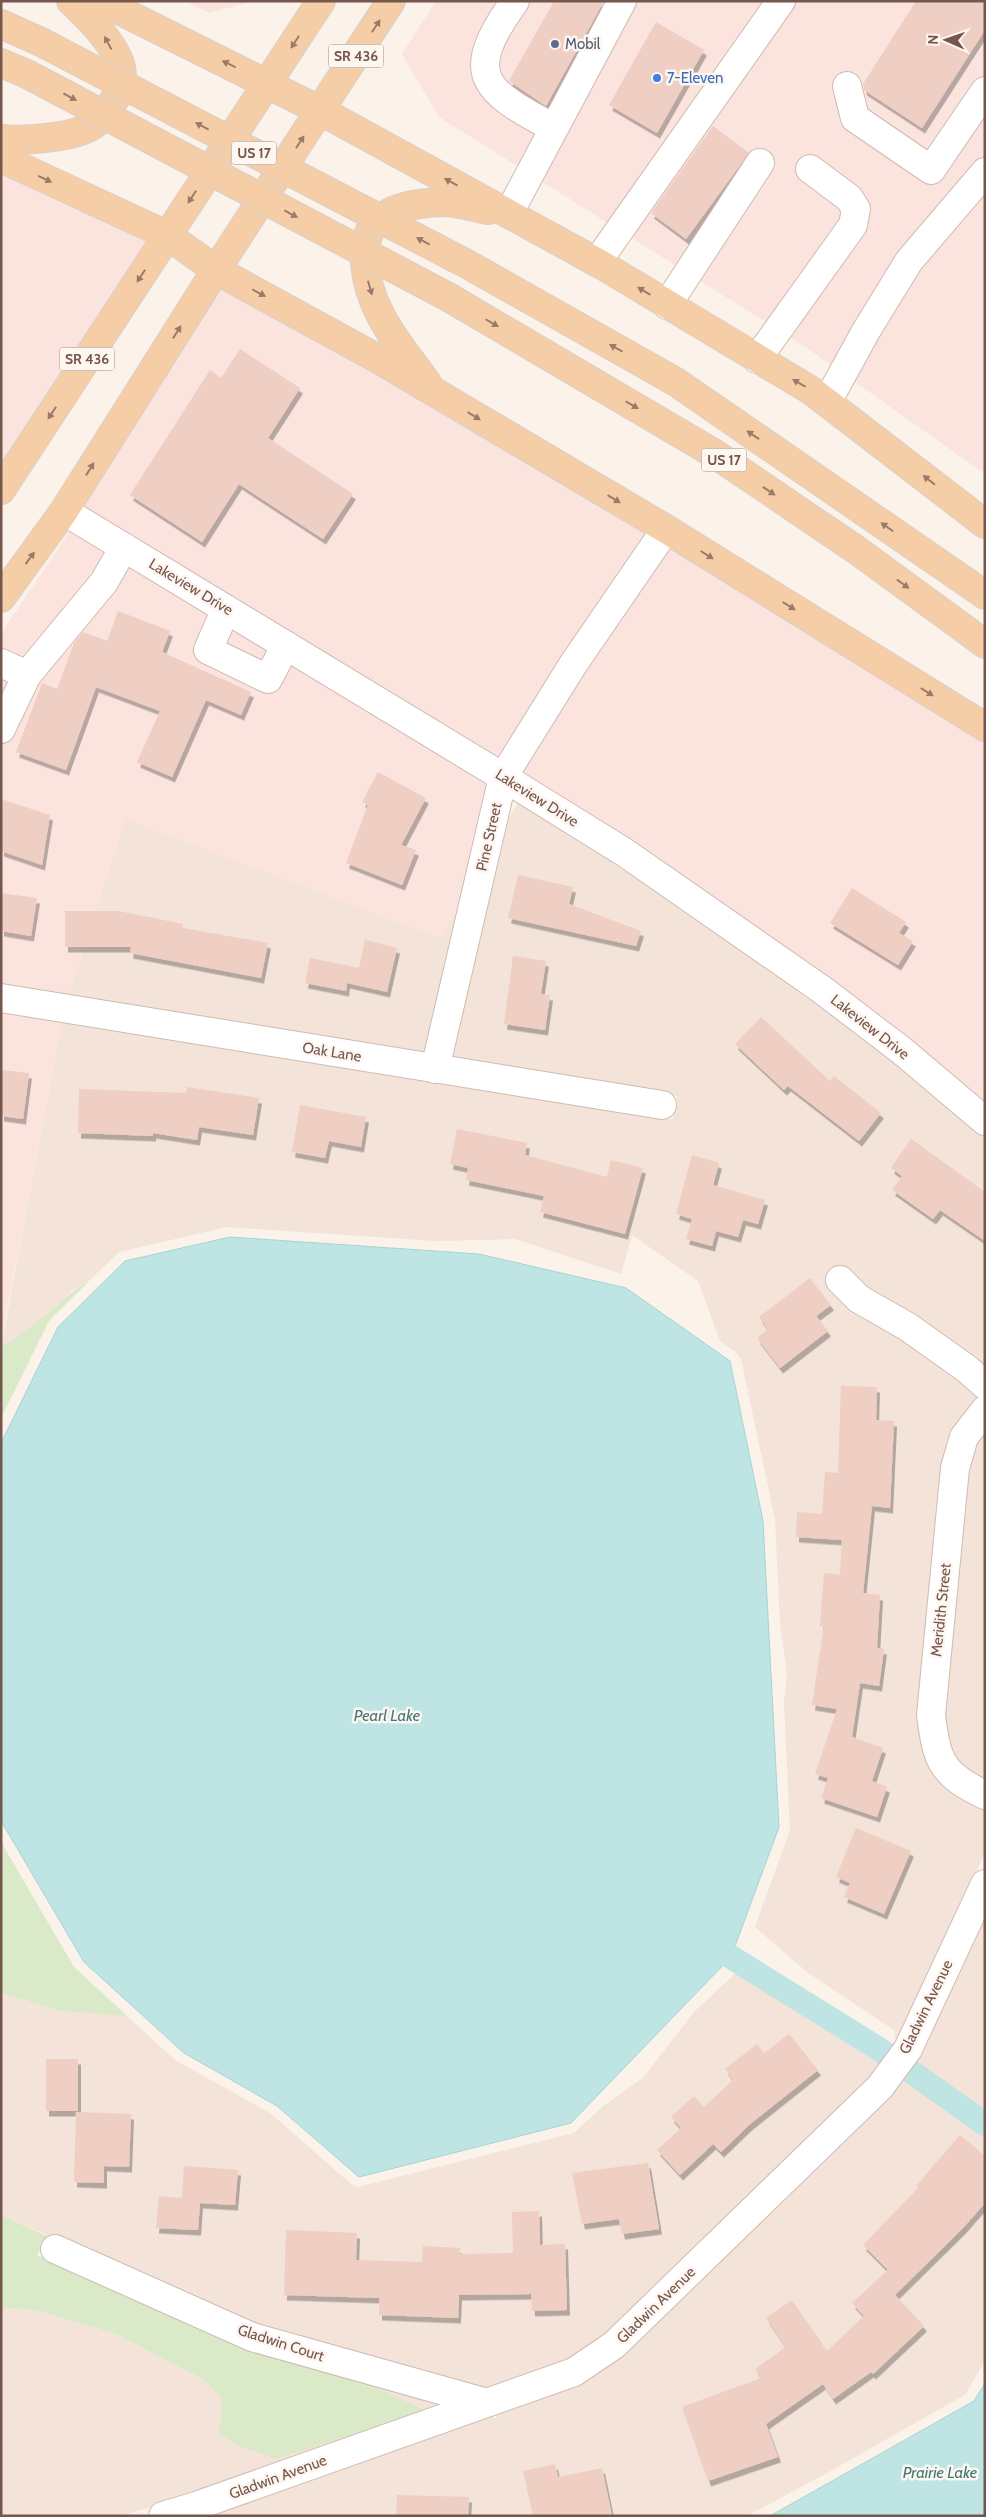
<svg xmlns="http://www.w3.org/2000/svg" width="986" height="2517" font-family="Cabin,sans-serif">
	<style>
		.residential { fill: #f3e3d8 }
		.commercial { fill: #fbe3de }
		.green { fill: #dae9c8 }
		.water { fill: #bee4e4; stroke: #a5d4d5 }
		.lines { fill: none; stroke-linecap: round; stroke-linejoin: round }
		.canal { stroke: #bee4e4; stroke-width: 24 }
		.building { fill: #efcec3; filter: url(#shadow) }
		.minor-casing { stroke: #cfbbb2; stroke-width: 30 }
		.major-casing { stroke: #d8d0cd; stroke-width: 30 }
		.minor { stroke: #fff; stroke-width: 28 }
		.major { stroke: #f5cda6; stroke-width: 28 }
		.major-bridge-casing { stroke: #d8d0cd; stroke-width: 30; stroke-linecap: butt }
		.major-bridge { stroke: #f5cda6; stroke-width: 28 }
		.oneway { fill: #9b7a68 }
		.service-dot { fill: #5c6f8a; stroke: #fef6f0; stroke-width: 2 }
		.shop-dot { fill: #3f7fe0; stroke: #fef6f0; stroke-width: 2 }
		.labels { text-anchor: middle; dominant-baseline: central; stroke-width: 5; stroke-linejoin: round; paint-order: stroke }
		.shield { fill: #fef6f0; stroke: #9e877f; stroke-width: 1 }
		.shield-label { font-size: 14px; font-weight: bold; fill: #75574e }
		.service-label { font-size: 15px; fill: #4e5e75; stroke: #fef6f0; text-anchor: start }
		.shop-label { font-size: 15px; fill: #366cbe; stroke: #fef6f0; text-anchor: start }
		.street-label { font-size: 15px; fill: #75574e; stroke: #fef6f0 }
		.water-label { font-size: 16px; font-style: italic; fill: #427778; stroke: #fef6f0 }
	</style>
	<defs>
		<filter id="shadow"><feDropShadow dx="3" dy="5.5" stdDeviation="0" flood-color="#0004"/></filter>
	</defs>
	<rect width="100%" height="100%" fill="#fbf2e9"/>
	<!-- residential -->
	<path class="residential" d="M519,801L616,862L812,998L892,1058L985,1137V1392L977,1400L918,1714L922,1749L932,1772L952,1792L985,1808V1853L896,2043L894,2030L807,1972L755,1927L790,1830L784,1702L787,1676L780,1623L775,1519L741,1359L737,1353L720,1341L698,1281L632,1235L621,1274L515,1239L436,1241L227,1227L119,1252L90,1280L73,1290L21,1336L1,1347L62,1020L673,1119L677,1096L451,1059L506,823Z
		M125,819L441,938L460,905L425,1055L68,997Z
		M985,1432V1781L956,1761L948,1745L944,1714L968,1470L977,1443Z
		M985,1915V2360L966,2394L827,2473L747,2516H205L488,2416L496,2418L498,2412L570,2387L572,2389L592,2379L590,2376L882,2102L884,2103L898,2086L926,2045L924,2044Z
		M739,1970L777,1985L881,2056L888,2053L869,2080L605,2336L568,2362L487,2391L257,2326L1,2215V1993L60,2011L127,2016L175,2060L270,2113L351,2184L358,2187L574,2133L603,2106L643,2078L694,2012Z
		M1,2307L38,2311L116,2334L204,2380L221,2398L222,2418L424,2410L357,2379L448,2404L191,2495L120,2516H1Z"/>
	<!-- commercial -->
	<path class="commercial" d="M185,1H254L209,13Z
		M436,1H985V474L807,348L439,117L402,54Z
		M1,171L149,240L1,467Z
		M223,288L423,399L428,406L432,404L648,533L499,760L83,509Z
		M71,529L489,782L460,905L441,938L125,819L68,997L1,986V634Z
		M670,546L985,742V1101L942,1068L521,773L585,669Z
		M1,1010L62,1020L1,1342Z"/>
	<!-- green -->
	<path class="green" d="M90,1280L49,1321L1,1418V1347C35,1329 58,1299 90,1280Z
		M1,1842L74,1967L127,2016L60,2011L1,1993Z
		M1,2215L47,2236L37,2255L246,2347L357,2379L425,2410L277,2459L242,2447L218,2433L222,2418L221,2398L204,2380L116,2334L38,2311L1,2307Z"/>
	<!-- water -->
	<path class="water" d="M230,1237L479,1254L626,1288L730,1361L763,1521L779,1827L731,1957L571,2123L359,2177L277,2106L184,2053L84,1962L1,1821V1443L58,1327L125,1261Z
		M985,2383V2516H770L974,2401Z"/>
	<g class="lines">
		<!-- canal -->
		<path class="canal" d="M731,1957L879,2049L985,2124"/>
	</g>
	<!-- building -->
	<path class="building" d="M554,1H604L546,106L509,81Z
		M916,1H985V30L922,128L864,90L863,84Z
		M656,22L704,50L657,133L609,105Z
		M713,126L749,153L686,239L651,213Z
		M240,349L300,388L268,438L353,494L323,539L239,484L202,542L130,495L210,370L221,378Z
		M118,611L170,631L162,652L251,692L241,715L206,700L172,777L137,762L160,711L96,687L66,770L16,752L42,683L57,689L74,643L83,632L107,641Z
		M378,772L426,798L401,845L416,850L402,885L346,863L368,805L362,802Z
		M1,799L50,815L42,865L1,851Z
		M518,875L573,887L569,904L641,931L636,946L508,918Z
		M852,888L906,922L899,933L913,941L898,965L830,923Z
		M1,893L37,898L31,936L1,931Z
		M65,911H118L183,924V928L268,943L261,978L130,953L131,947H65Z
		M365,940L397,948L387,992L347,983L346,991L305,983L310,958L359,968Z
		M513,956L546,961L541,994L550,995L545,1030L504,1024Z
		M761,1017L830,1081L834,1076L881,1113L859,1141L788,1086L784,1090L735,1044Z
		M1,1070L29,1073L23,1119L1,1116Z
		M187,1087L259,1098L253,1135L199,1127L197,1140L153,1133V1136L78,1133L79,1089L186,1093Z
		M300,1105L366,1117L361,1147L329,1141L325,1158L292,1152Z
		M457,1129L527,1143L525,1155L607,1177L611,1160L643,1168L625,1234L540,1212L544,1196L466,1180L468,1168L450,1164Z
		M911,1139L985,1192V1241L940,1210L933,1219L892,1190L902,1176L891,1168Z
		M692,1155L719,1163L713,1185L765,1200L758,1224L743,1220L738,1237L716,1231L712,1246L686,1239L692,1219L676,1214Z
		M810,1278L831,1305L816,1316L828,1331L780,1368L757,1338L768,1329L759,1317Z
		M841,1386L877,1387L876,1420L894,1421L890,1508L872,1506L863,1593L880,1595L877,1648L884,1649L879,1686L860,1683L852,1737L883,1748L872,1781L887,1787L877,1817L821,1798L828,1778L815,1774L837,1709L812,1705L824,1626H820L824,1573L840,1575L842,1540L796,1537L797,1512L822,1514L825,1472L838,1473Z
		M856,1828L911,1851L884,1914L844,1897L850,1883L836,1877Z
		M789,2034L818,2070L749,2125L721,2152L713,2144L680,2175L657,2150L681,2128L671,2117L694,2096L704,2107L733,2080L725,2069L757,2044L764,2053Z
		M46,2059H78V2111H46Z
		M76,2112L131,2114L129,2167L104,2166V2183L74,2182Z
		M960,2135L985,2156V2203L963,2228L895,2295L924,2326L873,2374L871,2372L833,2399L823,2384L766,2424L778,2457L708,2481L682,2407L761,2378L755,2369L786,2347L766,2318L792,2300L827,2351L864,2316L852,2303L888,2270L863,2245L918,2188L916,2186Z
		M648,2163L659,2229L622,2234L619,2219L582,2224L572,2173Z
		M184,2166L238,2170L235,2205L200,2203L198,2230L156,2228L159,2196L182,2198Z
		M539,2211L540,2245L565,2244L567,2310L532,2311L531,2294L459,2295L458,2318L379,2315V2298L284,2295L286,2230L357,2233L356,2260L422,2262L423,2246L460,2248V2254L513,2253L512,2212Z
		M555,2464L558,2477L602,2468L612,2516H533L523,2471Z
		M397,2495L469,2497L468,2516H396Z"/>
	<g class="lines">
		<defs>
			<path id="minor" d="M515,1C462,75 482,90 554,128
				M847,86L855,118L931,170L985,91
				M509,213L622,1
				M597,262L781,1
				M667,305L760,163
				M757,359L853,225L856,209L849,198L810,169
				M827,402L866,331L909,261L985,172
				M64,511L503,777L624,852L821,989L901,1050L985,1121
				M226,609L208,650L268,679L286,645
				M1,663L27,675L1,729
				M27,675L104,582L124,547
				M1,998L662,1105
				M435,1069L503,777L574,663L666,529
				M840,1280L859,1299L908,1327L967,1369L985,1385
				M985,1410L964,1437L955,1468L931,1715C937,1761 941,1774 985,1795
				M55,2249L252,2337L487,2403
				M163,2516L196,2506L574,2372L614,2345L880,2087L908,2049L985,1884"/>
			<path id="major" d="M101,1L321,111L602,265L812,391L985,524
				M1,24L41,42
				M1,63L27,74
				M1,139C24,141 67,138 88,128C101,122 112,107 117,94C120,88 123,75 121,68C117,46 87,16 71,1
				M1,158L167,235L216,270L382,361L666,529L985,727
				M467,264L676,382L985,595
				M450,298L715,454L858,551L985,644
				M427,383C412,361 392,339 380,314C367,289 353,239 381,218C398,205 422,203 443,202C457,202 473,207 488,210
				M1,490L321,1
				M1,598L64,511L216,270L391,1"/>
		</defs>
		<!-- minor casing -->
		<use href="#minor" class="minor-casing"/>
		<!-- major casing -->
		<use href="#major" class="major-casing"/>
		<!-- minor -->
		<use href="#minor" class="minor"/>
		<!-- major -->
		<use href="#major" class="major"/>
		<defs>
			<path id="major-bridge" d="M41,42L467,264
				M27,74L450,298"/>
		</defs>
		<!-- major-bridge casing -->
		<use href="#major-bridge" class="major-bridge-casing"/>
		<!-- major-bridge -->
		<use href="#major-bridge" class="major-bridge"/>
	</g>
	<!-- one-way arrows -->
	<defs><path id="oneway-solid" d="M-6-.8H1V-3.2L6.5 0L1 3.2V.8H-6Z" transform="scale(1.25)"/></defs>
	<g class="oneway">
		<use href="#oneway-solid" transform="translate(376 26) rotate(-57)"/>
		<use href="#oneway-solid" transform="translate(295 42) rotate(123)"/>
		<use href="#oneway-solid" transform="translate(108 43) rotate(-118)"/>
		<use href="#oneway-solid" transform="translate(229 64) rotate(-154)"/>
		<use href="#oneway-solid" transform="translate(70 97) rotate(28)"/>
		<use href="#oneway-solid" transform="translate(202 126) rotate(-152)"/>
		<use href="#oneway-solid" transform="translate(300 142) rotate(-57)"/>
		<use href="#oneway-solid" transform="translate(45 179) rotate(25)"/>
		<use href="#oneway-solid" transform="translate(451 182) rotate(-151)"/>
		<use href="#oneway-solid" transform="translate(192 197) rotate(123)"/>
		<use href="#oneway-solid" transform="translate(291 214) rotate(28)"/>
		<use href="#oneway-solid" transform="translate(423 241) rotate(-152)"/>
		<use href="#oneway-solid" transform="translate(141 276) rotate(123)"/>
		<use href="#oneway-solid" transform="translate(370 288) rotate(74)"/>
		<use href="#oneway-solid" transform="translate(644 291) rotate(-149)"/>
		<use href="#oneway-solid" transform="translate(259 293) rotate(28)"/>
		<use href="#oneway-solid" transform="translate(492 323) rotate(30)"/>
		<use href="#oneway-solid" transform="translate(177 332) rotate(-58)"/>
		<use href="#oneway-solid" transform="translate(616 348) rotate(-151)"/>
		<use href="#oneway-solid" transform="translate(799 383) rotate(-150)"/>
		<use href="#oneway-solid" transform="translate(632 405) rotate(30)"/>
		<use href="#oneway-solid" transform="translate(52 413) rotate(123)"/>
		<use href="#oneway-solid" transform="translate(474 416) rotate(31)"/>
		<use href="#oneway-solid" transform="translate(753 435) rotate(-146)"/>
		<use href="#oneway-solid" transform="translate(90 469) rotate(-58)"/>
		<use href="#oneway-solid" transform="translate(929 480) rotate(-142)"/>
		<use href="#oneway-solid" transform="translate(769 491) rotate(34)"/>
		<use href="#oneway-solid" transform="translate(614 499) rotate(31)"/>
		<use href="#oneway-solid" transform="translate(887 527) rotate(-145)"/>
		<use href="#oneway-solid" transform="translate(707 555) rotate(32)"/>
		<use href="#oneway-solid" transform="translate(30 558) rotate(-54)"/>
		<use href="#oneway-solid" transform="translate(903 584) rotate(36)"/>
		<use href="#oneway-solid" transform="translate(789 606) rotate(32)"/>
		<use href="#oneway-solid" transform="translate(927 692) rotate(32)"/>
	</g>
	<!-- markers -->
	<circle class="service-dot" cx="555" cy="44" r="5"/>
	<circle class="shop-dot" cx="657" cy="78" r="5"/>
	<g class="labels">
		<!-- shield labels -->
		<g class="shield">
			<rect x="328.5" y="44.5" width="55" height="23" rx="4"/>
			<rect x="231.5" y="141.5" width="45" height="23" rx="4"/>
			<rect x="59.5" y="347.5" width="55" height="23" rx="4"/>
			<rect x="701.5" y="448.5" width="45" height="23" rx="4"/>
		</g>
		<g class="shield-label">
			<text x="356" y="56">SR 436</text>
			<text x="254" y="153">US 17</text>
			<text x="87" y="359">SR 436</text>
			<text x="724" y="460">US 17</text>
		</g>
		<!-- service labels -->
		<g class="service-label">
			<text x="565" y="44">Mobil</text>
		</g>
		<!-- shop labels -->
		<g class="shop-label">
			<text x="667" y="78">7-Eleven</text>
		</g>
		<!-- street labels -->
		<g class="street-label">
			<text transform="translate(191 587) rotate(31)">Lakeview Drive</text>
			<text transform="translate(537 798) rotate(32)">Lakeview Drive</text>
			<text transform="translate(489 837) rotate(-77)">Pine Street</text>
			<text transform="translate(870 1027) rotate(38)">Lakeview Drive</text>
			<text transform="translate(332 1052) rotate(9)">Oak Lane</text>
			<text transform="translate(941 1610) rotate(-84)">Meridith Street</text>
			<text transform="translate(926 2007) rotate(-64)">Gladwin Avenue</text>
			<text transform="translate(656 2305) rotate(-44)">Gladwin Avenue</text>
			<text transform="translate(281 2343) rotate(18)">Gladwin Court</text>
			<text transform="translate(278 2477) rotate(-20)">Gladwin Avenue</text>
		</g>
		<!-- water labels -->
		<g class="water-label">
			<text x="387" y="1715">Pearl Lake</text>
			<text x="940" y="2472">Prairie Lake</text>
		</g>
	</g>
	<!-- border -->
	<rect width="986" height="2517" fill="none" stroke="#75574e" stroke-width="5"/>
	<!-- north arrow -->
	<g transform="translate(946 40) rotate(272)" stroke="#fef6f0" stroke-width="4" paint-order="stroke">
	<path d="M0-4L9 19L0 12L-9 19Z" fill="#75574e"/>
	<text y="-8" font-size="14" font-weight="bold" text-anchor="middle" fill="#75574e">N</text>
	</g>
</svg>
